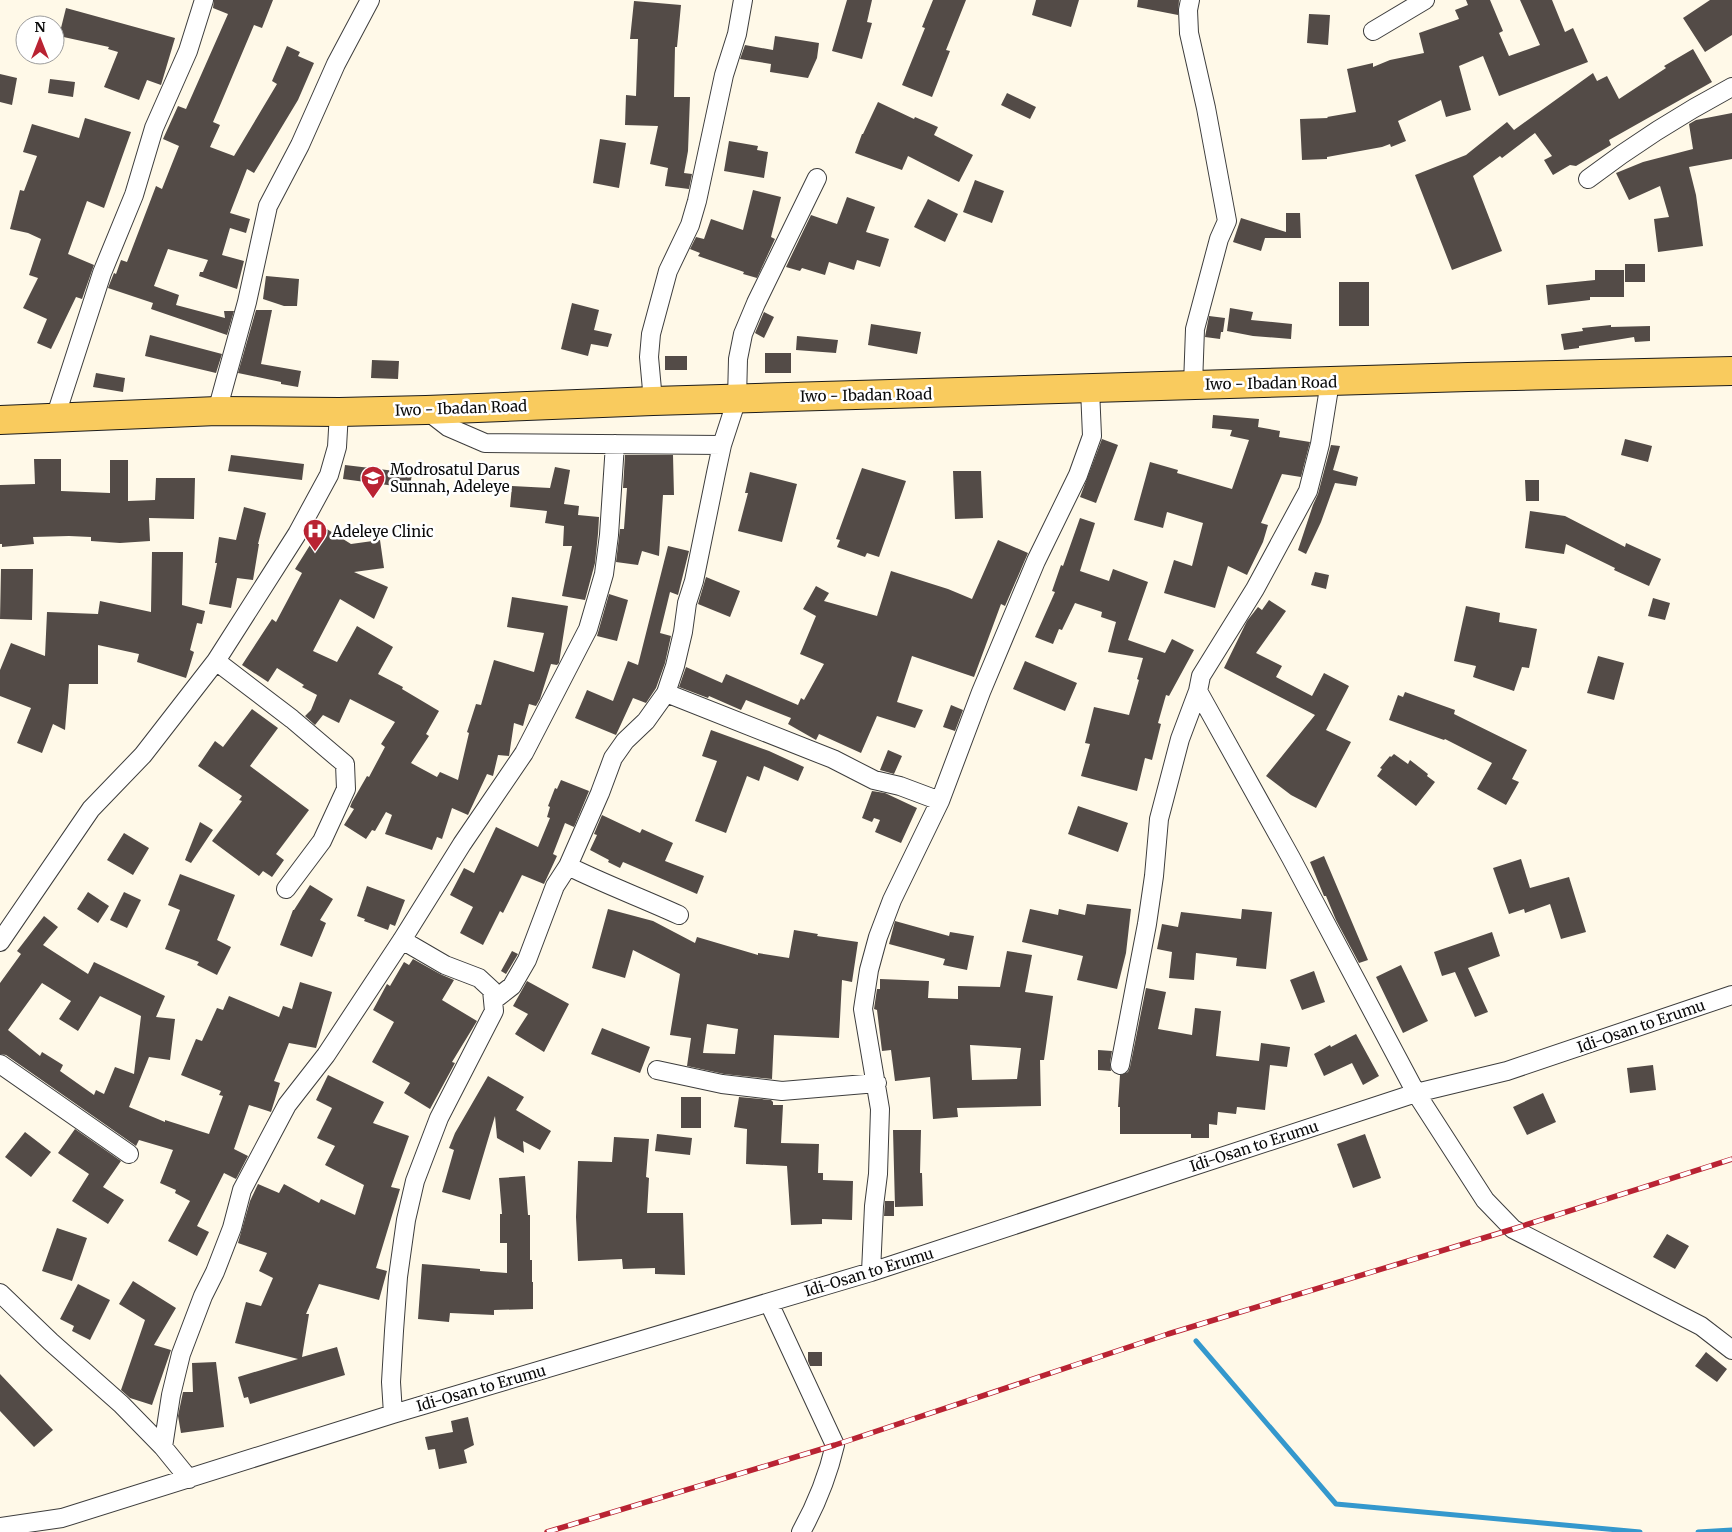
<svg xmlns="http://www.w3.org/2000/svg" width="1732" height="1532" font-family="Merriweather,serif">
	<style>
		.lines { fill: none; stroke-linecap: round; stroke-linejoin: round }
		.stream { stroke: #3498cd; stroke-width: 5 }
		.building { fill: #534b47; fill-rule: evenodd }
		.street-casing { stroke: #3d3d3d; stroke-width: 20 }
		.primary-casing { stroke: #1b1b1b; stroke-width: 30 }
		.street { stroke: #fff; stroke-width: 18 }
		.primary { stroke: #f9cb5e; stroke-width: 28 }
		.rail-casing { stroke: #b92333; stroke-width: 5.5 }
		.rail { stroke: #fff; stroke-width: 4; stroke-dasharray: 11; stroke-linecap: butt }
		.labels { text-anchor: middle; dominant-baseline: central; stroke-width: 5; stroke-linejoin: round; paint-order: stroke }
		.street-label { font-size: 15px; fill: #0a0a0a; stroke: #fff }
		.poi-label { font-size: 15px; fill: #0a0a0a; stroke: #fff; text-anchor: start }
	</style>
	<rect width="100%" height="100%" fill="#fff9e8"/>
	<g class="lines">
		<!-- stream -->
		<path class="stream" d="M1196,1341L1336,1504L1640,1532
			M1698,1532L1732,1530"/>
	</g>
	<!-- building -->
	<path class="building" d="M214,0H273L262,28L254,25L213,122L220,125L210,147L234,156L277,84L272,81L287,46L300,52L298,56L314,63L298,100L254,173L247,169L230,213L250,219L246,233L230,228L222,255L244,261L237,289L199,276L200,272H203L208,260L168,249L154,286L179,295L176,305L225,318L224,311H234L227,335L151,309L153,303L108,288L114,273L116,274L121,260L127,262L156,186L162,189L179,146L163,139L178,106L186,109L228,14L213,8Z
		M847,0H872L867,22L872,23L862,59L832,51Z
		M933,0H966L946,50L950,51L932,97L902,85L925,28L922,27Z
		M1036,0H1079L1071,27L1032,15Z
		M1138,0H1179L1178,15L1137,7Z
		M1466,0H1490L1503,31L1499,33L1509,56L1540,45L1520,0H1552L1565,32L1573,28L1588,62L1499,96L1483,56L1459,66L1471,110L1446,117L1441,100L1398,121L1406,141L1391,147L1390,144L1382,147L1327,157V159L1302,160L1300,119L1328,118L1327,117L1356,112L1347,69L1373,63V67L1390,60L1424,53L1419,33L1459,19L1455,10L1468,5Z
		M1710,0H1732V35L1705,52L1683,18Z
		M634,1L681,5L677,47H675L674,97H690L688,151L684,173L692,174L689,189L665,186L668,168L650,164L658,126L625,125L626,95L636,96L638,39H630Z
		M66,8L175,38L161,85L147,80L139,100L104,87L118,52L108,49L109,47L59,36Z
		M1309,14L1330,15L1328,45L1307,43Z
		M775,36L819,43L817,58L808,78L770,72L771,64L740,59L745,45L773,50Z
		M1693,49L1712,82L1609,140L1611,145L1576,166L1570,165L1553,175L1544,160L1552,156L1535,133L1502,158L1500,156L1473,176L1502,251L1452,270L1415,175L1466,155L1507,122L1514,130L1593,73L1597,81L1607,76L1619,99L1666,68L1664,66Z
		M0,74L17,78L12,105L0,102Z
		M50,79L75,82L73,97L48,93Z
		M1007,93L1036,107L1030,119L1001,105Z
		M878,102L914,119L915,117L938,127L934,135L973,155L959,182L908,156L902,170L855,153L862,134H863Z
		M1732,113V159L1689,167L1696,195L1703,246L1658,252L1654,219L1669,217L1660,186L1629,200L1616,173L1643,162L1693,149L1689,124L1696,120Z
		M85,118L131,132L104,208L87,201L68,254L94,265L82,299L76,297L51,349L37,343L47,319L23,308L38,278L29,275L41,239L28,233L10,229L20,190L24,191L37,156L23,152L32,124L79,138Z
		M600,139L626,143L619,188L593,183Z
		M729,141L758,146L757,150L768,152L764,178L724,171Z
		M975,180L1004,191L992,223L963,212Z
		M753,190L781,197L771,237L775,239L757,278L743,274L744,272L698,256L700,253L690,249L696,237L704,239L711,219L743,230Z
		M847,197L875,207L866,232L889,239L880,267L857,260L854,270L829,262L825,275L802,268L800,271L786,267L811,215L837,224Z
		M928,199L958,214L945,242L914,227Z
		M1286,213H1300L1301,238H1265L1261,251L1233,242L1241,218L1286,232Z
		M1625,264H1645V282H1625Z
		M1595,270H1624V297H1590V300L1548,305L1546,285L1595,280Z
		M266,276L299,279L297,306H284L263,299Z
		M1339,282H1369V326H1339Z
		M572,303L599,310L594,330L612,334L608,347L591,344L588,356L561,349Z
		M1230,308L1253,312L1251,320L1292,324L1291,339L1253,336L1227,331Z
		M256,310H272L261,364L301,371L298,387L281,384V382L238,373Z
		M764,312L774,317L764,338L755,333Z
		M1209,316L1225,318L1223,332H1221L1220,339L1205,337Z
		M871,324L921,332L917,354L868,345Z
		M1611,325V327L1650,326V341L1635,342L1634,337L1579,346V348L1564,350L1561,334L1583,331L1582,328Z
		M150,335L222,354L216,373L145,356Z
		M797,336L838,340L836,353L796,350Z
		M765,353H791V373H765Z
		M665,356H687V370H665Z
		M372,360L399,361L398,379L371,378Z
		M96,373L125,378L123,392L93,387Z
		M1213,415L1259,419L1258,427L1280,431L1279,437L1310,442L1301,477L1282,474L1261,523L1268,525L1263,542L1247,575L1228,566L1215,608L1164,593L1174,560L1192,566L1203,523L1167,512L1163,528L1134,520L1150,462L1178,470L1177,473L1232,489L1249,440L1230,436L1232,430L1212,428Z
		M1102,439L1118,445L1096,503L1080,497Z
		M1625,439L1652,446L1648,462L1621,455Z
		M1331,445L1340,446L1333,470L1358,477L1356,486L1335,483L1321,522L1306,554L1298,550L1313,505L1318,494Z
		M231,455L304,464L302,480L228,471Z
		M625,455H673L674,495H663L659,556L642,551L638,565L616,562L620,529H624L627,488H623Z
		M34,459H61V491L110,493V460H128V501L155,500L156,478H195L194,519L149,518L150,541L120,543L91,541V537L69,536L33,537L34,544L2,547V544H0V485L35,484Z
		M345,465L412,473L410,488L343,479Z
		M555,467L570,470L564,504L579,506L578,515L599,517L598,534L595,563L585,600L562,596L572,546H563L564,526L545,523L547,511L510,507L512,486L550,488Z
		M862,468L906,481L879,557L867,553L865,557L837,547L840,540L836,539Z
		M953,471H981L983,518L955,519Z
		M750,472L797,484L782,542L738,531L748,493H745Z
		M1525,480H1539V501H1526Z
		M244,507L266,513L258,544H259L253,580L237,578L231,608L209,604L217,563H215L219,537L236,540Z
		M1530,511L1565,516L1625,547L1626,543L1661,559L1649,586L1614,570L1615,568L1566,544L1564,554L1525,548Z
		M1080,518L1095,523L1080,571L1109,581L1113,569L1148,582L1128,640L1165,653L1172,639L1194,650L1169,696L1166,695L1158,723L1161,724L1152,760L1145,758L1137,791L1081,776L1090,744L1085,743L1094,707L1129,715L1139,680L1137,679L1143,658L1108,652L1116,622L1101,617L1102,612L1075,603L1062,630L1059,629L1053,644L1035,637L1055,592L1052,591L1061,565L1063,566Z
		M322,526L351,544L380,540L384,568L354,572L388,587L374,619L340,599L313,651L337,662L357,626L393,647L378,674L403,687L402,689L439,711L426,734L429,736L411,763L437,777L440,772L458,780L469,733L467,732L476,704L481,705L494,660L534,672L544,633L507,627L512,597L568,606L559,663L557,665L551,664L540,699L536,706L529,704L523,726L514,723L509,756L498,755L493,776L487,774L468,815L452,808L442,839L437,837L432,850L385,834L392,815L386,812L375,831L372,830L366,839L344,825L354,809L350,807L352,802L367,776L369,777L385,747L381,744L395,722L350,699L339,723L323,715L315,725L305,716L311,710L317,695L302,687L304,685L277,668L268,682L242,665L272,619L276,622L302,573L295,569Z
		M998,540L1028,553L1005,606L1001,604L974,677L912,656L897,702L923,710L915,728L877,716L861,753L819,734L816,740L788,724L791,718L746,700L741,710L709,696L708,698L679,687L686,667L722,683L726,674L798,705L801,698L804,700L824,664L800,654L816,616L803,609L816,586L829,593L824,601L877,616L891,571L948,589L972,599Z
		M668,546L689,551L678,595L670,592L660,633L671,636L665,663L656,688L646,703L633,698L616,735L575,718L587,690L613,701L628,661L638,665Z
		M152,552H183L182,605L205,611L202,624L197,623L190,650L194,652L186,678L137,662L139,654L98,645V684H69L65,730L53,724L42,753L17,743L31,708L0,696V670L11,643L45,656L47,612L98,614L100,601L151,612Z
		M1,569H33L32,620L0,619Z
		M1315,572L1329,575L1326,589L1311,585Z
		M706,577L740,591L730,617L698,604Z
		M609,594L628,600L617,641L597,636Z
		M1653,598L1670,603L1665,620L1648,616Z
		M1269,600L1286,611L1256,653L1282,666L1276,677L1312,696L1324,673L1349,686L1326,730L1351,742L1316,808L1291,795L1266,776L1315,715L1224,668L1247,621L1258,607L1262,610Z
		M1466,606L1500,613L1499,622L1537,629L1529,668L1522,667L1514,691L1473,677L1476,666L1454,661Z
		M1598,656L1624,663L1614,700L1587,693Z
		M1025,661L1077,683L1065,711L1013,689Z
		M1405,692L1455,710L1454,714L1527,750L1512,779L1519,782L1506,805L1477,789L1492,763L1445,739L1444,740L1389,720L1398,695L1403,697Z
		M951,705L963,710L955,731L943,727Z
		M252,709L278,728L250,766L309,810L276,854L284,860L272,877L263,871L259,876L212,841L242,801L239,800L242,796L198,766L215,741L223,747Z
		M711,730L769,751L804,767L798,781L764,766L759,781L747,776L726,833L695,821L717,761L702,756Z
		M888,750L902,756L894,774L880,770Z
		M1394,754L1408,764L1410,760L1428,774L1427,776L1435,782L1416,806L1377,776L1382,769L1380,768L1390,756L1391,757Z
		M561,780L589,791L574,827L565,823L553,854L557,856L544,884L522,875L503,913L500,911L483,945L460,933L473,907L450,895L464,868L474,873L496,827L538,847L550,818L547,817L550,807L548,806L555,788L557,789Z
		M872,791L885,793L917,808L901,843L875,832L880,820L874,818L872,822L862,818Z
		M1078,806L1128,823L1118,852L1068,834Z
		M602,815L640,833L642,829L673,843L665,861L704,876L697,894L623,862L620,868L608,862L609,860L590,850L597,835L594,834Z
		M200,822L213,830L191,863L185,860Z
		M124,833L149,848L133,875L107,860Z
		M1324,856L1368,960L1359,963L1336,920L1326,896H1324L1310,862Z
		M1521,859L1530,888L1569,877L1586,932L1561,939L1550,904L1525,913L1524,909L1509,914L1493,868Z
		M180,874L235,895L217,940L231,947L217,975L197,965L199,962L165,949L180,910L168,905Z
		M310,885L333,899L320,920L326,923L312,957L280,945L293,910H294Z
		M367,886L405,900L395,926L390,924L388,930L364,921L365,919L357,916Z
		M88,892L109,906L98,923L77,909Z
		M124,892L141,900L127,928L110,920Z
		M1087,904L1131,909L1126,953L1117,989L1077,980L1083,956L1022,942L1030,909L1058,915L1059,909L1085,915Z
		M608,909L653,921L695,943L697,937L758,955V953L789,958L794,930L818,934L817,936L858,942L852,982L842,980L839,1038L774,1035L772,1079L724,1074L687,1066L691,1038L670,1035L680,974L633,950L625,978L592,968ZM707,1024L738,1029L735,1054L703,1053Z
		M1242,909L1272,912L1266,969L1236,966L1237,958L1196,953L1194,980L1169,978L1172,952L1157,949L1162,924L1178,927L1181,912L1241,919Z
		M44,916L58,927L43,945L88,974L94,962L165,996L156,1017L175,1019L170,1060L149,1057L129,1107L165,1122V1120L209,1134L223,1096L219,1095L221,1091L181,1075L196,1039L202,1041L217,1008L223,1010L229,996L279,1017L283,1006L292,1009L300,982L332,992L316,1048L289,1043L274,1081L280,1083L271,1112L249,1105L234,1149L248,1156L236,1179L224,1173L197,1226L209,1232L197,1256L168,1241L190,1201L175,1193L176,1190L160,1183L173,1150L139,1140L136,1146L6,1055L0,1054V983L21,954L17,951ZM42,983L71,1001L59,1019L78,1031L100,996L141,1016L134,1074L115,1067L104,1094L96,1090L94,1095L60,1071L63,1065L42,1052L40,1056L8,1030Z
		M895,921L949,936L950,932L974,936L967,970L943,965L945,959L889,944Z
		M1492,932L1500,956L1468,968L1488,1012L1475,1017L1455,972L1442,976L1434,952Z
		M512,951L518,954L506,974L501,971Z
		M1007,951L1032,955L1025,992L1053,996L1044,1060H1040L1041,1106L957,1108L958,1117L933,1119L930,1077L895,1081L891,1050L882,1051L877,1010L874,1009L877,989H880V979L929,981L928,998L958,999V986L1000,987ZM970,1045L1021,1048L1017,1079L972,1080Z
		M413,959L440,974L454,980L442,1000L477,1021L452,1062L455,1063L430,1109L404,1093L410,1083L372,1062L394,1022L373,1010L387,984L390,986L404,962L409,965Z
		M1401,965L1428,1021L1403,1033L1376,977Z
		M1314,971L1325,1002L1302,1010L1290,980Z
		M527,981L569,1004L544,1052L515,1034L528,1014L513,1006Z
		M1146,988L1166,992L1158,1029L1192,1035L1195,1008L1221,1011L1216,1056L1259,1061L1261,1043L1290,1047L1287,1067L1270,1065L1265,1110L1237,1107L1236,1114L1218,1112L1217,1125L1209,1124V1138H1191V1134H1120V1107H1118L1120,1075L1128,1072L1130,1067Z
		M602,1028L650,1047L640,1073L591,1054Z
		M1356,1034L1379,1076L1363,1085L1352,1063L1324,1076L1314,1054L1330,1045L1331,1047Z
		M1098,1050L1112,1051L1110,1063L1111,1071L1098,1070Z
		M1653,1065L1656,1090L1630,1093L1627,1068Z
		M328,1075L384,1102L373,1123L409,1136L391,1187L400,1189L376,1268L387,1271L379,1300L319,1284L306,1314H309L302,1357L337,1347L345,1375L250,1404L248,1397L244,1398L238,1377L298,1359L235,1343L246,1302L261,1306L273,1278L259,1271L267,1253L238,1243L250,1201L258,1184L279,1193L284,1184L319,1203L321,1199L355,1215L364,1185L325,1165L335,1146L317,1138L332,1108L316,1100Z
		M488,1076L524,1097L516,1110L551,1131L540,1150L523,1141L524,1153L497,1138L495,1116L470,1200L442,1192L454,1150L449,1148L455,1133Z
		M1543,1093L1556,1122L1527,1135L1513,1107Z
		M681,1097H701V1128H681Z
		M739,1097L771,1100L773,1102V1105H783L781,1143L819,1144L818,1173H823V1180L853,1181L852,1220L822,1219V1224L791,1225L787,1166L746,1164L747,1129L734,1127Z
		M75,1129L121,1161L103,1187L124,1200L108,1224L72,1201L89,1174L58,1153Z
		M893,1130H921L920,1173H922L923,1206L895,1207Z
		M25,1132L51,1152L31,1177L5,1157Z
		M657,1134L692,1138L690,1155L655,1151Z
		M1365,1134L1381,1178L1353,1188L1337,1144Z
		M614,1137L649,1139L646,1177L649,1178L647,1213H683L685,1275L655,1274V1268L623,1269L622,1259L578,1261L576,1217L578,1161L612,1162Z
		M525,1176L528,1215H530V1260H532V1282H533V1309L494,1310V1315L450,1313L449,1322L418,1319L422,1264L480,1269V1271L507,1273V1243H500V1214H502L499,1178Z
		M885,1201H894V1216H884Z
		M57,1228L87,1238L72,1281L42,1271Z
		M1667,1234L1689,1246L1675,1269L1653,1257Z
		M133,1281L176,1308L154,1345L171,1350L152,1405L130,1398L121,1390L145,1320L119,1304Z
		M78,1284L110,1300L90,1340L72,1331L74,1326L60,1319Z
		M808,1352H822V1366H810L808,1361Z
		M1706,1352L1727,1369L1717,1382L1695,1366Z
		M216,1362L224,1427L181,1433L178,1416L183,1392H193L192,1363Z
		M0,1374L53,1430L34,1447L0,1411Z
		M468,1417L474,1445L464,1450L467,1463L439,1469L435,1449L428,1450L425,1437L453,1432L451,1421Z"/>
	<g class="lines">
		<defs>
			<path id="street" d="M1190,0L1188,10L1189,33L1206,108L1227,221L1219,239L1195,329L1193,385
				M1373,31L1425,0
				M1588,179C1634,144 1681,114 1732,87
				M1330,382L1320,444L1308,491L1255,589L1201,676L1198,691L1291,858L1416,1093L1485,1200L1513,1229L1701,1326L1732,1350
				M653,401L649,357L651,334L668,271L690,225L697,201L724,75L737,34L743,0
				M426,410L448,427L485,443L722,445
				M217,411L247,302L268,206L300,145L336,64L370,0
				M55,418L102,273L134,195L154,128L188,51L204,0
				M216,661L292,719L345,764L346,789L322,841L286,889
				M666,693L833,759L874,780L900,786L940,801
				M568,866C604,884 642,898 679,915
				M0,942L91,809L143,755L216,661L297,534L329,475L337,447L339,412
				M494,1000L512,986L527,960L555,886L568,866L600,793L613,758L625,741L646,721L666,693L675,666L683,632L687,603L694,581L716,473L722,445L737,399L738,359L743,334L756,303L817,178
				M0,1064L129,1154
				M1120,1065L1147,924L1154,876L1159,819L1180,739L1198,691
				M657,1070L722,1084L782,1091L877,1083
				M871,1272L874,1206L878,1174L880,1109L863,1009L869,970L878,937L892,900L940,801L981,692L1036,561L1078,475L1092,436L1090,389
				M0,1293L51,1342L121,1404L163,1447
				M769,1303L835,1445C828,1475 816,1505 801,1532
				M393,1414L391,1382L394,1331L398,1277L406,1220L415,1181L439,1118L494,1011L492,990L479,978L445,965L402,940
				M189,1479L163,1447L171,1395L181,1354L203,1296L215,1272L232,1228L242,1190L287,1105L326,1055L402,940L462,844L524,753L588,629L604,574L609,535L615,444
				M0,1527L62,1518L393,1414L871,1272L1416,1093L1507,1071L1732,995"/>
			<path id="primary" d="M0,420L217,411L339,412L426,410L653,401L1468,377L1732,371"/>
		</defs>
		<!-- street casing -->
		<use href="#street" class="street-casing"/>
		<!-- primary casing -->
		<use href="#primary" class="primary-casing"/>
		<!-- street -->
		<use href="#street" class="street"/>
		<!-- primary -->
		<use href="#primary" class="primary"/>
		<defs>
			<path id="rail" d="M547,1532L835,1445L1168,1334L1513,1229L1732,1159"/>
		</defs>
		<!-- rail casing -->
		<use href="#rail" class="rail-casing"/>
		<!-- rail -->
		<use href="#rail" class="rail"/>
	</g>
	<!-- icons -->
	<defs>
		<symbol id="school-pin" viewBox="-11 -11 22 30"><path d="M0 17L-7.5 6A9.5 9.5 0 1 1 7.5 6Z" fill="#b92333" stroke="#fff"/><path d="M0-5L7-2L0 1L-7-2ZM-4 1L0 2.5L4 1V4Q0 6-4 4Z" fill="#fff"/></symbol>
		<symbol id="hospital-pin" viewBox="-11 -11 22 30"><path d="M0 17L-7.5 6A9.5 9.5 0 1 1 7.5 6Z" fill="#b92333" stroke="#fff"/><path d="M-5-5h3v3.5h4V-5h3V5h-3V1.5h-4V5h-3Z" fill="#fff"/></symbol>
	</defs>
	<g fill-rule="evenodd">
		<use href="#school-pin" x="359" y="464" width="28" height="38"/>
		<use href="#hospital-pin" x="301" y="517" width="28" height="38"/>
	</g>
	<g class="labels">
		<!-- street labels -->
		<g class="street-label">
			<text transform="translate(1271 383) rotate(-1)">Iwo - Ibadan Road</text>
			<text transform="translate(866 395) rotate(-1)">Iwo - Ibadan Road</text>
			<text transform="translate(461 408) rotate(-2)">Iwo - Ibadan Road</text>
			<text transform="translate(1641 1026) rotate(-19)">Idi-Osan to Erumu</text>
			<text transform="translate(1254 1146) rotate(-18)">Idi-Osan to Erumu</text>
			<text transform="translate(869 1272) rotate(-17)">Idi-Osan to Erumu</text>
			<text transform="translate(481 1388) rotate(-16)">Idi-Osan to Erumu</text>
		</g>
		<!-- poi labels -->
		<g class="poi-label">
			<text x="390" y="469">Modrosatul Darus<tspan x="390" dy="17">Sunnah, Adeleye</tspan></text>
			<text x="332" y="531">Adeleye Clinic</text>
		</g>
	</g>
	<!-- north arrow -->
	<g transform="translate(40 40)"><circle r="24" fill="#ffffff" stroke="#9d9d9d"/>
	<path d="M0-4L9 19L0 12L-9 19Z" fill="#b92333"/>
	<text y="-8" font-size="14" font-weight="bold" text-anchor="middle" fill="#0a0a0a">N</text>
	</g>
</svg>
